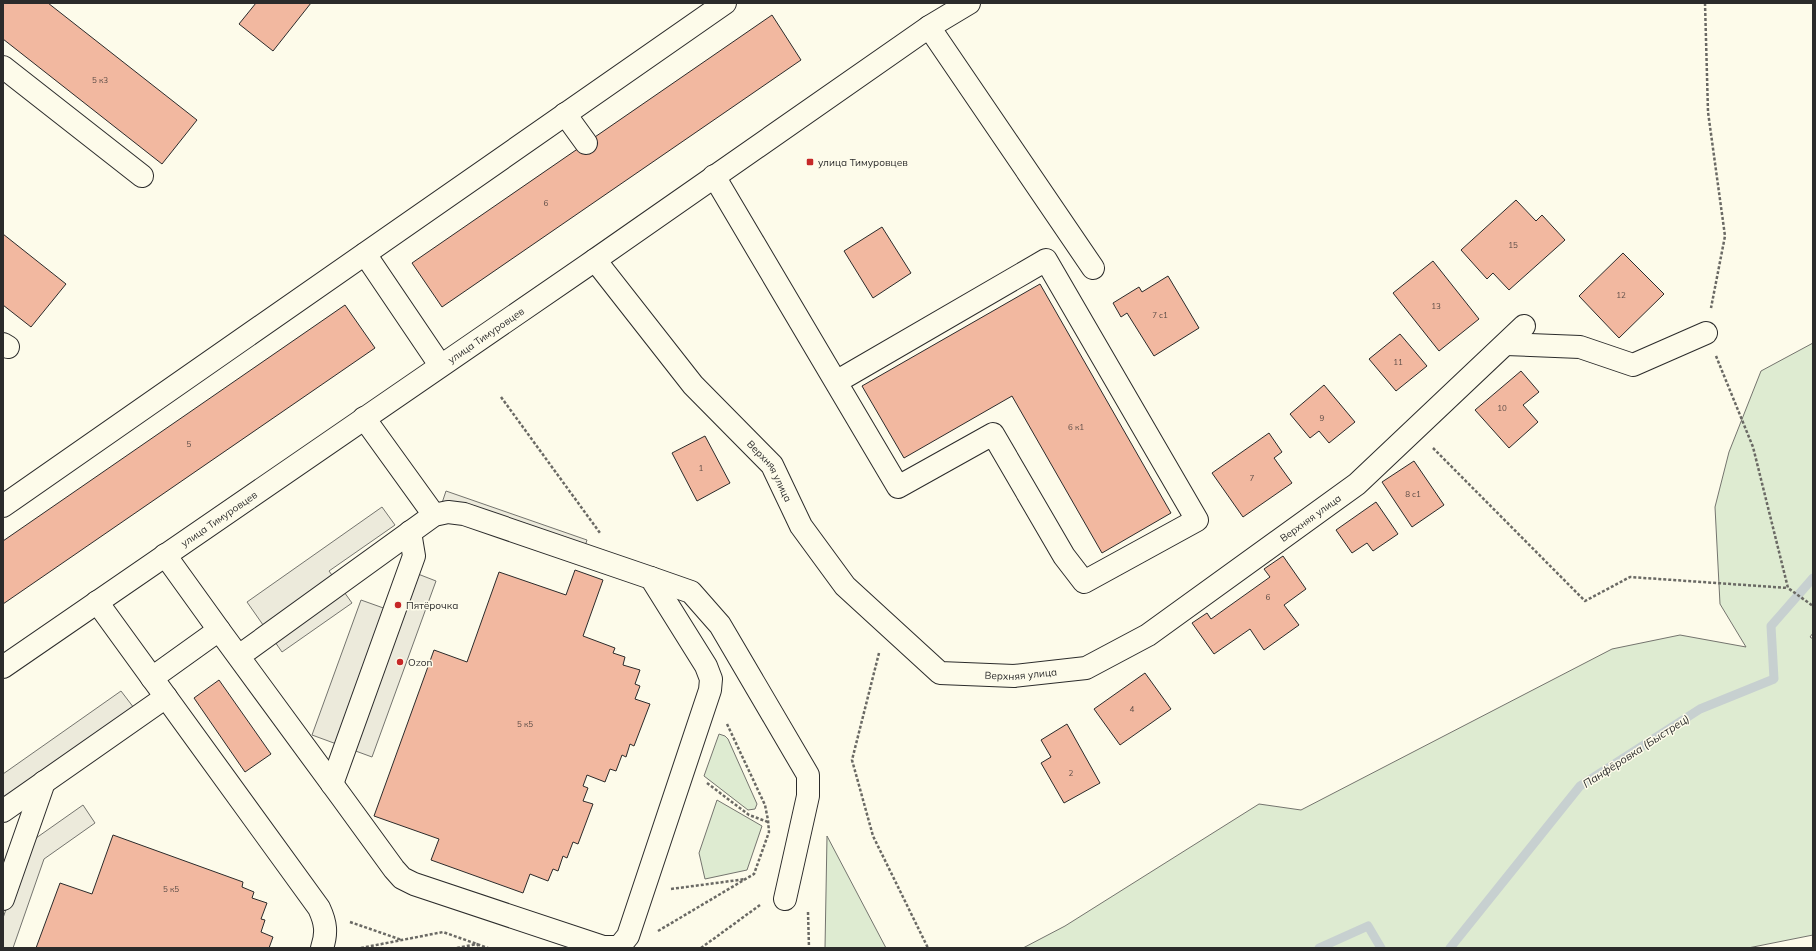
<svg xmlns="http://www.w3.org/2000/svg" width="1816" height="951" font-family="Mulish,sans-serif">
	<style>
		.green { fill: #deebd1; stroke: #74746e }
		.parking { fill: #eceadb; stroke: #74746e }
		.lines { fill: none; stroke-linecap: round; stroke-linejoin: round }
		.stream { stroke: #c7d0d0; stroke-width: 9 }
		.building { fill: #f2b8a0; stroke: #2b2b2b }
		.minor-casing { stroke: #2b2b2b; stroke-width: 24 }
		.path { stroke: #6a6964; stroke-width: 2.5; stroke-dasharray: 3 2; stroke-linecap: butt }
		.minor { stroke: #fdfbea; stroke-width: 22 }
		.poi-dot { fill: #c62828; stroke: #fdfbea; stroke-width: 1.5 }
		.labels { text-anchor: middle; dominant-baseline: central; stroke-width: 3; stroke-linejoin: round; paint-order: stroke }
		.number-label { font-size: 8px; fill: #5d4e48 }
		.poi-label { font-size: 10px; fill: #2b2b2b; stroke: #fdfbea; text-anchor: start }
		.street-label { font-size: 10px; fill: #2b2b2b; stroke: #fdfbea }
		.water-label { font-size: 11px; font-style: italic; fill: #2b2b2b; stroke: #fdfbea }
	</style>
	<rect width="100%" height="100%" fill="#fdfbea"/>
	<!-- green -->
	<path class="green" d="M1813,343V633L1810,637L1813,639V935L1748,948H1023L1065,926L1259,804L1301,810L1612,649L1680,635L1746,647L1720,604L1715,507L1729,452L1761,371Z
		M719,734L725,736L728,739L757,804L755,809L748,810L704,776Z
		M717,800L762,826L747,870L705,879L699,853Z
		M827,836L886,948H825Z"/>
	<!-- parking -->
	<path class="parking" d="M446,491L587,540L583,552L442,503Z
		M382,507L395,525L329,571L352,603L282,652L247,602Z
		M418,574L436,581L372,757L312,735L361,600L403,615Z
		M121,691L134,708L3,801V774Z
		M83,805L95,823L44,859L13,948H3V918L29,843Z"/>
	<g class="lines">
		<!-- stream -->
		<path class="stream" d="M1319,948L1368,926L1381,948
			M1450,948L1580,786L1700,709L1774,679L1771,626L1813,578"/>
	</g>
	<!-- building -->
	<path class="building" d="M3,3H48L197,120L162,164L3,39Z
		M256,3H311L273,51L239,24Z
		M772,15L801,60L442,307L412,263Z
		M1516,200L1536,221L1542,215L1565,240L1509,290L1493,273L1487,279L1461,250Z
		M882,227L911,273L873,298L844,251Z
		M3,234L66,284L31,327L3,305Z
		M1623,253L1664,294L1619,338L1579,296Z
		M1433,261L1479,319L1439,351L1393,293Z
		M1168,276L1199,328L1154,356L1127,313L1121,317L1113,303L1139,287L1142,292Z
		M1040,284L1171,513L1102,553L1012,396L904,458L862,386Z
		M345,305L375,348L3,604V541Z
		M1400,334L1427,366L1396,391L1369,359Z
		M1521,371L1539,392L1523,405L1538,422L1509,448L1475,410Z
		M1324,385L1355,422L1329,443L1319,431L1310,438L1290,414Z
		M1269,433L1282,452L1274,458L1292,483L1243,517L1212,473Z
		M705,436L730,483L697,501L672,453Z
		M1414,461L1444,505L1412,527L1382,482Z
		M1376,502L1398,534L1373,551L1367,543L1352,553L1336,530Z
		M1283,556L1306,589L1284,605L1299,625L1264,650L1250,629L1214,654L1192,623L1207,613L1211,619L1270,577L1264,569Z
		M575,570L603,580L583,636L615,648L613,653L625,657L623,665L640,670L635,684L640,686L635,699L650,704L634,746L630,744L626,757L622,755L616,771L610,769L605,782L587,775L583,786L588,788L583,801L593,804L578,844L573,842L567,858L563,856L558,871L553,869L548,881L530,874L523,893L431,860L439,839L374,816L434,650L467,662L499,572L566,595Z
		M1145,673L1171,709L1120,745L1094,709Z
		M219,680L271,754L245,772L194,698Z
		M1067,724L1100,783L1064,803L1041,763L1051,757L1041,740Z
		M113,835L243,882L242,887L254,892L252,898L267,903L261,919L265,920L261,932L273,937L269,948H36L60,883L92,894Z"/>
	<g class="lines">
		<defs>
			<g id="minor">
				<path d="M929,27L1093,268"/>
				<path d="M3,67L142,176"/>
				<path d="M565,114L586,143"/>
				<path d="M714,176L898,487L993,434L1064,556L1084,582L1197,520L1046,260L836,382"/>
				<path d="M365,254L440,365"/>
				<path id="s1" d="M595,260L693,385L772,465L801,526L845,586L940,673L1014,676L1086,668L1148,635L1357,484L1524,326"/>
				<path d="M3,344L8,347"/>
				<path d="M1506,344L1580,347L1633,365L1706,333"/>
				<path d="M364,418L434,515"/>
				<path d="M3,506L725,3"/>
				<path d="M165,555L219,630"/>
				<path d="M651,578L691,592L720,625L808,775V796L785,899"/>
				<path d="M97,602L319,908C326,923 327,933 322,948"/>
				<path id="s2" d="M3,667L595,260L929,27L969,3"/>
				<path d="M152,678L219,630C277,709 336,789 394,869L402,878L414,884L603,947H619L628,936L710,690L711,679L706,666L651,578L464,514L448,512L434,515L239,656"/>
				<path d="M332,784L414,556L410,532"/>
				<path d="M3,811L166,697"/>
				<path d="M3,899L44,782"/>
			</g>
		</defs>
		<!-- minor casing -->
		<use href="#minor" class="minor-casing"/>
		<!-- path -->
		<path class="path" d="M1705,3L1708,112L1725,236L1711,308
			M1716,356L1753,447L1788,588L1813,606
			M501,397L600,533
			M1433,448L1585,601L1630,577L1788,588
			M879,653L852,760L873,836L928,948
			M707,783L749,815L768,822
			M671,889L746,879
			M808,912L809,948
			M350,922L402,940
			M658,931L754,874L769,832L768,820L765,805L727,724
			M361,948L443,932L488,948
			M457,948L477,944L480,948
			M701,948L760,905"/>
		<!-- minor -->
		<use href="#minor" class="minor"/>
	</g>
	<!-- markers -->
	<g class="poi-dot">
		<rect x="806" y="158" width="8" height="8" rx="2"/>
		<circle cx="398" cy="605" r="4"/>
		<circle cx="400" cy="662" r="4"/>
	</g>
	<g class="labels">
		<!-- number labels -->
		<g class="number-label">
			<text x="100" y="80">5 к3</text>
			<text x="546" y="203">6</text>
			<text x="1513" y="245">15</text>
			<text x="1621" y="295">12</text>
			<text x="1436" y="306">13</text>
			<text x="1160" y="315">7 с1</text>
			<text x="1398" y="362">11</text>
			<text x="1502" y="408">10</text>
			<text x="1322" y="418">9</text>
			<text x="1076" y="427">6 к1</text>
			<text x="189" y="444">5</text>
			<text x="701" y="468">1</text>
			<text x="1252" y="478">7</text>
			<text x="1413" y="494">8 с1</text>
			<text x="1268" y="597">6</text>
			<text x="1132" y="709">4</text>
			<text x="525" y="724">5 к5</text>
			<text x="1071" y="773">2</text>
			<text x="171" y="889">5 к5</text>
		</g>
		<!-- poi labels -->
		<g class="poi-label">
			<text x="818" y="162">улица Тимуровцев</text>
			<text x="406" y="605">Пятёрочка</text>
			<text x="408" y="662">Ozon</text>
		</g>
		<!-- street labels -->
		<g class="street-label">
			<text stroke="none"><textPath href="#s2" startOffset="586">улица Тимуровцев</textPath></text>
			<text stroke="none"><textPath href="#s1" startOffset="275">Верхняя улица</textPath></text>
			<text stroke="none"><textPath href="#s2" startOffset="262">улица Тимуровцев</textPath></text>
			<text stroke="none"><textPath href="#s1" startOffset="959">Верхняя улица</textPath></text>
			<text stroke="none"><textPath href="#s1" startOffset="623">Верхняя улица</textPath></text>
		</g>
		<!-- water labels -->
		<g class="water-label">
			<text transform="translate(1636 751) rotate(-33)">Панфёровка (Быстрец)</text>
		</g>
	</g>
	<!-- border -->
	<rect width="1816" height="951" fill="none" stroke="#2b2b2b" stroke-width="8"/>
</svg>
